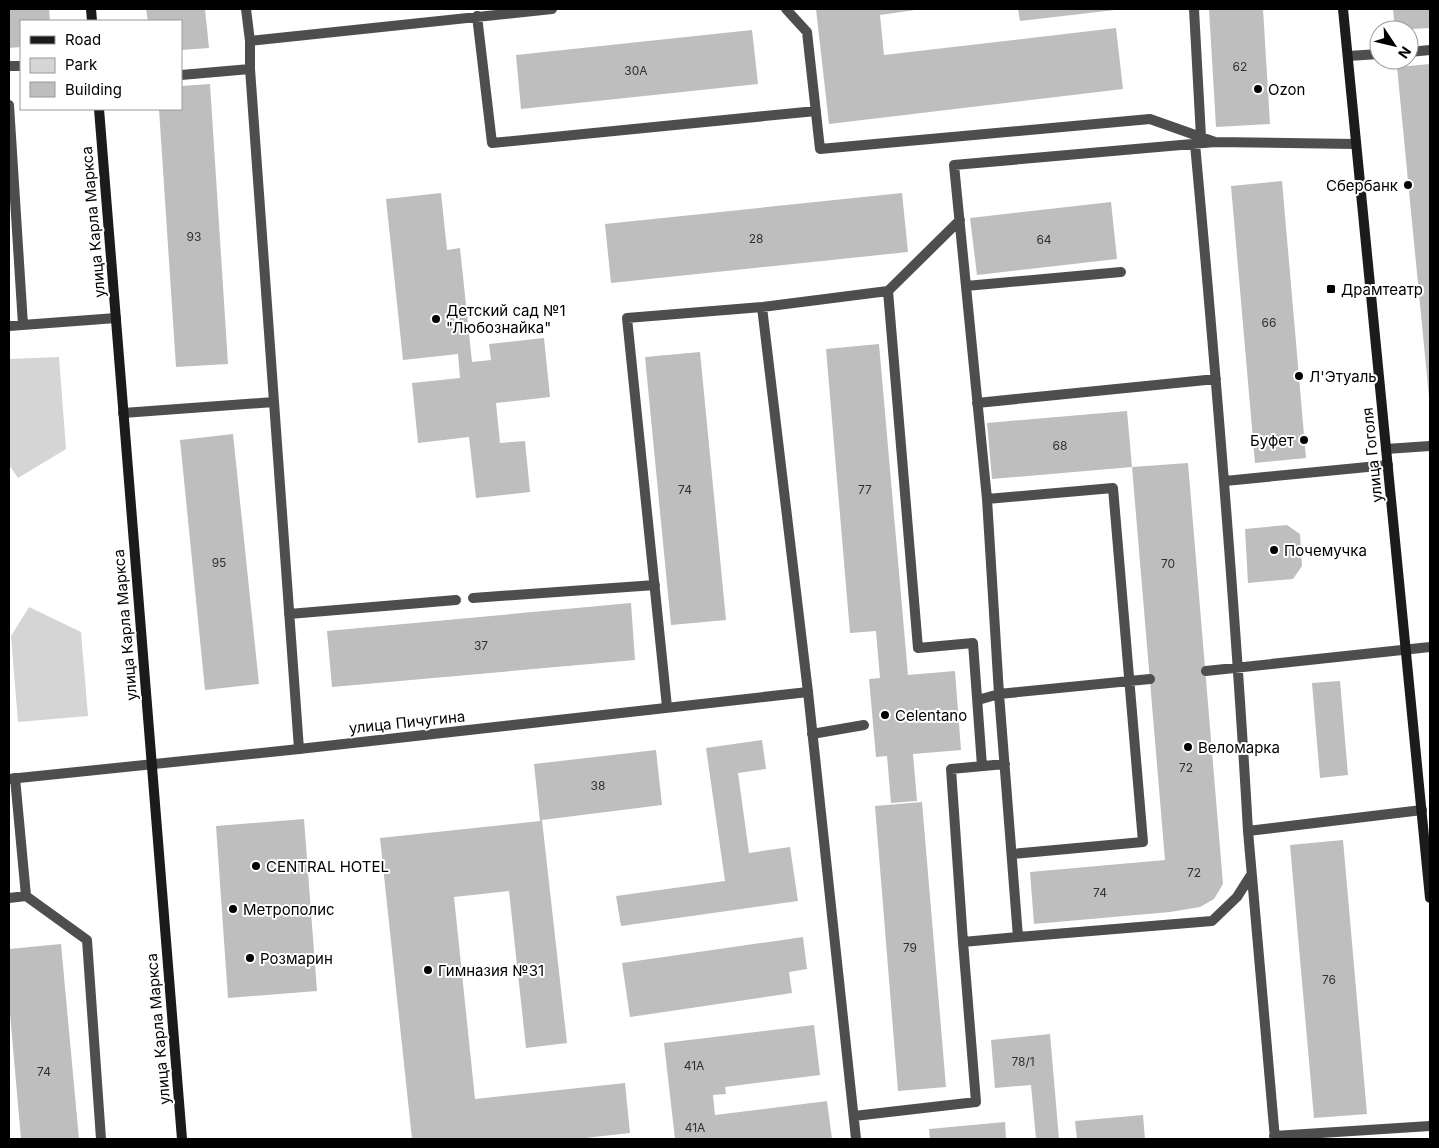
<svg xmlns="http://www.w3.org/2000/svg" width="1439" height="1148" font-family="Inter,sans-serif">
	<style>
		.green { fill: #d5d5d5 }
		.building { fill: #bebebe }
		.lines { fill: none; stroke-linecap: round; stroke-linejoin: round }
		.service { stroke: #4e4e4e; stroke-width: 10 }
		.minor { stroke: #4e4e4e; stroke-width: 10 }
		.secondary { stroke: #1b1b1b; stroke-width: 10 }
		.poi-dot { fill: #000; stroke: #fff; stroke-width: 2 }
		.labels { text-anchor: middle; dominant-baseline: central; stroke-width: 4; stroke-linejoin: round; paint-order: stroke }
		.number-label { font-size: 12px; fill: #303030 }
		.poi-label { font-size: 15px; fill: #000; stroke: #fff; text-anchor: start }
		.street-label { font-size: 15px; fill: #000; stroke: #fff }
	</style>
	<rect width="100%" height="100%" fill="#fff"/>
	<!-- green -->
	<path class="green" d="M59,357L66,449L18,478L9,465V359Z
		M29,607L81,632L88,716L18,722L11,636Z"/>
	<!-- building -->
	<path class="building" d="M9,9H49L50,21H21V47L9,48Z
		M146,9H205L209,48L181,50V21H148Z
		M816,9H922L880,15L884,55L1116,28L1123,89L829,124Z
		M1018,9H1115V10L1020,21Z
		M1209,9H1263L1270,124L1216,127Z
		M1393,9H1430V28L1395,30Z
		M752,30L758,84L521,109L516,55Z
		M1430,64V397H1429L1397,67Z
		M210,84L228,364L176,367L159,109H181V86Z
		M1282,181L1306,458L1255,463L1231,186Z
		M441,193L447,250L460,248L472,362L491,360L489,344L544,338L550,397L496,403L500,443L525,441L530,492L476,498L469,437L418,443L412,383L460,378L458,354L403,360L386,199Z
		M902,193L908,252L611,283L605,224Z
		M1111,202L1117,259L977,275L970,218Z
		M879,344L908,675L955,671L961,750L913,754L917,801L891,803L887,756L876,757L869,679L880,678L876,631L850,633L826,349Z
		M700,352L726,620L671,625L645,357Z
		M1127,411L1132,467L992,479L987,423Z
		M233,434L259,684L205,690L180,440Z
		M1188,463L1223,884L1214,899L1200,907L1170,912L1034,924L1030,872L1165,860L1132,467Z
		M1287,525L1300,534L1302,566L1293,579L1248,583L1245,529Z
		M631,603L635,660L332,687L327,631Z
		M1340,681L1348,775L1320,778L1312,683Z
		M762,740L766,769L738,773L749,853L790,847L798,901L621,926L616,896L725,881L706,748Z
		M656,750L662,805L542,820L567,1043L526,1048L509,891L454,897L475,1099L625,1083L630,1133L576,1139H412L380,838L540,821L534,764Z
		M922,802L946,1087L898,1091L875,806Z
		M304,819L317,991L228,998L216,826Z
		M1343,840L1367,1114L1314,1118L1290,845Z
		M803,937L807,969L789,972L792,993L630,1017L622,963Z
		M61,944L79,1139H21L9,1002V949Z
		M814,1025L820,1075L725,1087L726,1094L713,1095L715,1115L827,1101L832,1139H675L664,1043Z
		M1050,1034L1059,1139H1036L1031,1085L995,1088L991,1040Z
		M1143,1115L1145,1139H1077L1075,1121Z
		M1005,1122L1006,1139H930L929,1129Z"/>
	<g class="lines">
		<!-- service -->
		<path class="service" d="M246,9L250,41
			M786,9L807,32L820,149L1150,119L1215,142L1356,144
			M1194,9L1201,137
			M477,16L492,143L816,111
			M1409,52L1430,50
			M1348,56L1379,54
			M9,66H21
			M181,75L250,69
			M9,105L23,325
			M1195,144C1216,373 1235,601 1248,831
			M960,220L888,291L918,648L973,643L982,766
			M966,286L1121,272
			M762,307L808,692L856,1139
			M9,326L116,318
			M977,403L1216,379
			M123,413L274,402
			M1386,449L1430,446
			M1225,481L1388,465
			M987,499L1113,488L1143,842L1012,854
			M473,598L655,585
			M289,614L456,600
			M1206,671L1430,647
			M978,700L999,694L987,499L954,165L1215,142
			M667,707L627,318L762,307L888,291
			M812,734L864,725
			M299,749L250,69V41L552,9
			M15,778L26,896
			M9,898L26,896L87,940L101,1139
			M1018,937L1212,921L1237,897L1251,875
			M963,942L951,769L1005,764
			M854,1116L976,1102L963,942L1018,937L999,694L1150,679
			M1274,1136L1430,1126
			M1275,1139L1248,831L1422,810"/>
		<!-- minor -->
		<path class="minor" d="M9,779L299,749L808,692"/>
		<!-- secondary -->
		<path class="secondary" d="M91,9L92,21
			M1343,9L1430,898
			M99,109L182,1139"/>
	</g>
	<!-- markers -->
	<g class="poi-dot">
		<circle cx="1258" cy="89" r="5"/>
		<circle cx="1408" cy="185" r="5"/>
		<rect x="1326" y="284" width="10" height="10" rx="2.5"/>
		<circle cx="436" cy="319" r="5"/>
		<circle cx="1299" cy="376" r="5"/>
		<circle cx="1304" cy="440" r="5"/>
		<circle cx="1274" cy="550" r="5"/>
		<circle cx="885" cy="715" r="5"/>
		<circle cx="1188" cy="747" r="5"/>
		<circle cx="256" cy="866" r="5"/>
		<circle cx="233" cy="909" r="5"/>
		<circle cx="250" cy="958" r="5"/>
		<circle cx="428" cy="970" r="5"/>
	</g>
	<g class="labels">
		<!-- number labels -->
		<g class="number-label">
			<text x="1240" y="66">62</text>
			<text x="636" y="70">30А</text>
			<text x="194" y="236">93</text>
			<text x="756" y="238">28</text>
			<text x="1044" y="239">64</text>
			<text x="1269" y="322">66</text>
			<text x="1060" y="445">68</text>
			<text x="685" y="489">74</text>
			<text x="865" y="489">77</text>
			<text x="219" y="562">95</text>
			<text x="1168" y="563">70</text>
			<text x="481" y="645">37</text>
			<text x="1186" y="767">72</text>
			<text x="598" y="785">38</text>
			<text x="1194" y="872">72</text>
			<text x="1100" y="892">74</text>
			<text x="910" y="947">79</text>
			<text x="1329" y="979">76</text>
			<text x="1023" y="1061">78/1</text>
			<text x="694" y="1065">41А</text>
			<text x="44" y="1071">74</text>
			<text x="695" y="1127">41А</text>
		</g>
		<!-- poi labels -->
		<g class="poi-label">
			<text x="1268" y="89">Ozon</text>
			<text x="1398" y="185" text-anchor="end">Сбербанк</text>
			<text x="1341" y="289">Драмтеатр</text>
			<text x="446" y="310">Детский cад №1<tspan x="446" dy="17">"Любознайка"</tspan></text>
			<text x="1309" y="376">Л'Этуаль</text>
			<text x="1294" y="440" text-anchor="end">Буфет</text>
			<text x="1284" y="550">Почемучка</text>
			<text x="895" y="715">Celentano</text>
			<text x="1198" y="747">Веломарка</text>
			<text x="266" y="866">СENTRAL HOTEL</text>
			<text x="243" y="909">Метрополис</text>
			<text x="260" y="958">Розмарин</text>
			<text x="438" y="970">Гимназия №31</text>
		</g>
		<!-- street labels -->
		<g class="street-label">
			<text transform="translate(93 222) rotate(-95)">улица Карла Маркса</text>
			<text transform="translate(1372 455) rotate(-96)">улица Гоголя</text>
			<text transform="translate(125 625) rotate(-95)">улица Карла Маркса</text>
			<text transform="translate(407 722) rotate(-6)">улица Пичугина</text>
			<text transform="translate(158 1029) rotate(-95)">улица Карла Маркса</text>
		</g>
	</g>
	<!-- border -->
	<rect width="1439" height="1148" fill="none" stroke="#000000" stroke-width="20"/>
	<!-- legend -->
	<rect x="20" y="20" width="162" height="90" fill="#ffffff" stroke="#999999"/>
	<rect x="30" y="36" width="25" height="8" fill="#1b1b1b" stroke="#999999"/>
	<text x="65" y="45" font-size="15" fill="#000000">Road</text>
	<rect x="30" y="58" width="25" height="15" fill="#d5d5d5" stroke="#999999"/>
	<text x="65" y="70" font-size="15" fill="#000000">Park</text>
	<rect x="30" y="82" width="25" height="15" fill="#bebebe" stroke="#999999"/>
	<text x="65" y="95" font-size="15" fill="#000000">Building</text>
	<!-- north arrow -->
	<g transform="translate(1394 45) rotate(125)"><circle r="24" fill="#ffffff" stroke="#999999"/>
	<path d="M0-4L9 19L0 12L-9 19Z" fill="#000000"/>
	<text y="-8" font-size="14" font-weight="bold" text-anchor="middle" fill="#000000">N</text>
	</g>
</svg>
